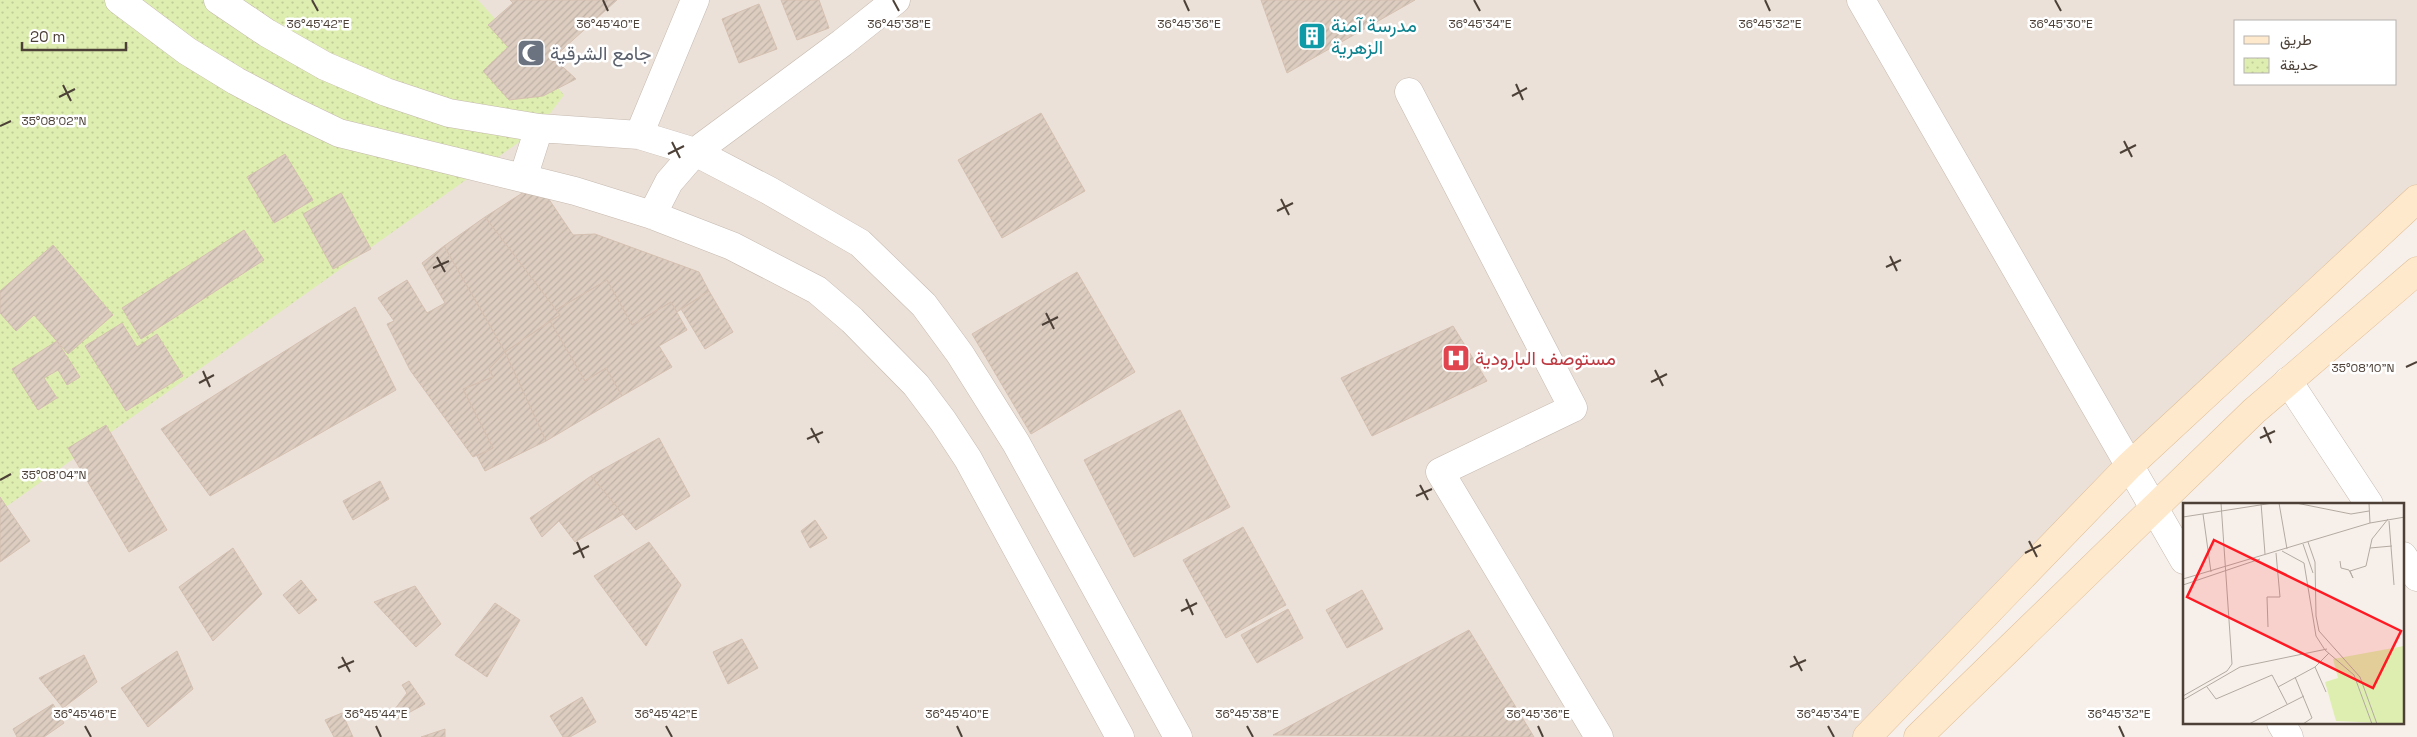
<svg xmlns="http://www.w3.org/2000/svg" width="2417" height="737" font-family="'Space Grotesk',Vazirmatn,sans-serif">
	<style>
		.residential { fill: #ebe1d8; fill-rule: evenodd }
		.park { fill: url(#park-dots) }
		.building { fill: url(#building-hatch); stroke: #d5c0b1 }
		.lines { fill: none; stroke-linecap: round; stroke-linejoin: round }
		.street-casing { stroke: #c6b9af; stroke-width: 29 }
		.secondary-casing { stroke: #debe98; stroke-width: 29 }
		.street { stroke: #fff; stroke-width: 28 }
		.secondary { stroke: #ffe9cc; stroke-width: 28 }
		.ticks { fill: none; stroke: #4c4037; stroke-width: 2 }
		.labels { text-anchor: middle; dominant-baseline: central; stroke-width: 5; stroke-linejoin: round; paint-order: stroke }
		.culture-label { font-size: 19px; fill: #0d838f; stroke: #fff; text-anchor: start }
		.worship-label { font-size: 19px; fill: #5b616d; stroke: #fff; text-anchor: start }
		.health-label { font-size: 19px; fill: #be3a42; stroke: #fff; text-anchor: start }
		.inset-road { fill: none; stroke: #b3aaa2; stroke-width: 1 }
		.view { fill: #ff1923; fill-opacity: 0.15; stroke: #ff1923; stroke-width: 2.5 }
		.inset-edge { fill: none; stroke: #4c4037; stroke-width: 2.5 }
		.ticks-label { font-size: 12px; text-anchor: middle; fill: #4c4037; stroke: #fff; stroke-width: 5; stroke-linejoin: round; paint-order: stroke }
	</style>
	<defs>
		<pattern id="park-dots" width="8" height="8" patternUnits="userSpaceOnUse" patternTransform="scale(1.25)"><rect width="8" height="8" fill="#deeeb0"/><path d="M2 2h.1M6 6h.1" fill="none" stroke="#c0cd98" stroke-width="1.8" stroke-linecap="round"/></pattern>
		<pattern id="building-hatch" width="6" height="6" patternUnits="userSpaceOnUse" patternTransform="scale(1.25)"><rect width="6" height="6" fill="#ddcdc1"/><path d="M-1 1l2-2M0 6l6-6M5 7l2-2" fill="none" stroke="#bfb1a6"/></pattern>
	</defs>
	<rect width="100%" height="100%" fill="#f7f0ea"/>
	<!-- residential -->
	<path class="residential" d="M0,0H2417V199L1864,737H0ZM2236,21H2396V84H2236Z"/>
	<!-- park -->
	<path class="park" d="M0,0H478L564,95L539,128L0,511Z"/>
	<!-- building -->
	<path class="building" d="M510,0H617L553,58L576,79L543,96L509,100L483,71L508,47L488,25L513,3Z
		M781,0H819L829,28L797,40Z
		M1261,0H1415L1287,73Z
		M759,4L777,49L739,63L722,19Z
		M1041,113L1085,191L1002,238L958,160Z
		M285,154L313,200L274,223L247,177Z
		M538,183L573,235L595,234L699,272L709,291L677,312L671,302L632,325L607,280L556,310L485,217Z
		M341,193L371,249L333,269L303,214Z
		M485,217L560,315L505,352L444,246Z
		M244,230L264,260L141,339L122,308Z
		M53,245L113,315L68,354L34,315L16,331L0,313V291Z
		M444,246L505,352L489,369L493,377L463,389L493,448L473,457L410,370L387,324L394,321L378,298L407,280L427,313L445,303L422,263Z
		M1077,272L1135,372L1031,434L972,334Z
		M607,280L632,325L671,302L687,330L659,346L672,367L622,396L606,368L585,381L550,321L560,315L556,310Z
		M709,291L733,332L705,349L681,309Z
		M355,307L396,390L210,496L161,429Z
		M550,321L585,381L606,368L622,396L546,441L505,352Z
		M122,323L137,347L157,334L183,376L126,411L85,346Z
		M1453,326L1487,381L1372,436L1341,378Z
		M57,341L80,377L67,385L58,370L44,378L57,398L38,410L12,369Z
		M505,352L546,441L485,471L477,456L493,448L463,389L493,377L489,369Z
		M1180,410L1230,507L1134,557L1084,460Z
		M106,425L167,530L129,552L68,448Z
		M659,438L690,496L636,530L591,476Z
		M591,476L623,514L575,542L559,521L542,537L530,518Z
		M380,481L389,499L353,520L343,501Z
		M0,497L30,541L0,562Z
		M815,520L827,538L810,548L801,531Z
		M1243,527L1286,605L1226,638L1183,560Z
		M649,542L681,585L646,646L594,576Z
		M233,548L262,594L213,641L179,587Z
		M301,580L317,600L299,614L283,595Z
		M415,586L441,624L416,647L374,602Z
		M1362,590L1383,629L1347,648L1326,610Z
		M495,603L520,620L487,677L455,655Z
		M1288,609L1303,638L1257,663L1241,635Z
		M1469,630L1534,737L1273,735Z
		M742,639L758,668L728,684L713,652Z
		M177,651L193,689L148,727L121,688Z
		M84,655L97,682L63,708L39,678Z
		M409,681L425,704L395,720L392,713L407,693L402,685Z
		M582,697L596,722L570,737H563L550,716Z
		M53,704L64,723L44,737H17L13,729Z
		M342,713L353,737H334L325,720Z
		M445,729V737H421Z"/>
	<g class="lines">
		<defs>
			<path id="street" d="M119,0L187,51L236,81L287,108L339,133L575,191L652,215L732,246L817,290L852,320L916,385L943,421L968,459L1120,737
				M218,0L267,33L325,66L386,92L449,113L539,128L639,135L695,152L768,190L860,243L924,305L960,354L1016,443L1178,737
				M1861,0L2184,560
				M1409,92L1573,408L1440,472L1599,737
				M639,135L695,0
				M523,178L539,128
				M652,215L669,182L695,152L842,43L896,0
				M2288,381L2369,504
				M2403,556L2417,577
				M2281,723L2289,737"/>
			<path id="secondary" d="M1867,737L2129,466L2417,199
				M1918,737L2254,411L2417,271"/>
		</defs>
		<!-- street casing -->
		<use href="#street" class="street-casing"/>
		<!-- secondary casing -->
		<use href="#secondary" class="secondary-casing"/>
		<!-- street -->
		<use href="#street" class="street"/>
		<!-- secondary -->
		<use href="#secondary" class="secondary"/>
	</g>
	<!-- ticks -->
	<path class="ticks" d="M312,0L318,11M603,0L608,11M893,0L899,11M1184,0L1189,11M1474,0L1480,11M1765,0L1770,11M2055,0L2061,11M1516,84L1523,100M63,85L71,101M1512,96L1527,88M59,97L75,89M0,126L11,121M2124,141L2132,157M672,142L680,158M2120,153L2136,145M668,154L684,146M1281,199L1289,215M1277,211L1293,203M1890,256L1897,271M437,257L445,272M1886,267L1901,260M433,268L449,261M1046,313L1054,329M1042,325L1058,317M2406,367L2417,362M1655,370L1663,386M203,371L210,387M1651,382L1667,374M199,383L214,375M2264,427L2271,443M811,428L819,443M2260,438L2275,431M807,439L823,432M0,480L11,474M1420,485L1428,500M1416,496L1432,489M2029,541L2037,557M577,542L584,558M2025,553L2041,545M573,554L589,546M1186,599L1193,615M1181,611L1197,603M1794,656L1802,671M342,657L350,672M1790,667L1806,660M338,668L354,661M85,726L91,737M376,726L381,737M666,726L672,737M957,726L962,737M1247,726L1253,737M1538,726L1543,737M1828,726L1834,737M2119,726L2124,737"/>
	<!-- icons -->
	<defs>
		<symbol id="building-square" viewBox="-11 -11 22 22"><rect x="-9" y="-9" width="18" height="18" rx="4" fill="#0f9aa8" stroke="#fff"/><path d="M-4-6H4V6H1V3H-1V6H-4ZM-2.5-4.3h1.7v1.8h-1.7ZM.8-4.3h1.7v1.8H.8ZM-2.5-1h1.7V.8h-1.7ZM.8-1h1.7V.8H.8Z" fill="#fff"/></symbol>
		<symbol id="mosque-square" viewBox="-11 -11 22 22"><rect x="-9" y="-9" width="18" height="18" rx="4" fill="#6b7280" stroke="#fff"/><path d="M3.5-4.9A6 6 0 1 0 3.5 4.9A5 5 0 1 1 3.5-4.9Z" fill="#fff"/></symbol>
		<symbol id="hospital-square" viewBox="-11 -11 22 22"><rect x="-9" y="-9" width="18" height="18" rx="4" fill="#e0444e" stroke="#fff"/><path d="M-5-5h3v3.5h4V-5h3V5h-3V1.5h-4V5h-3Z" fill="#fff"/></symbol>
	</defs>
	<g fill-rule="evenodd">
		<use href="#building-square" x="1296" y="20" width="32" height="32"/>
		<use href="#mosque-square" x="515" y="37" width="32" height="32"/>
		<use href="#hospital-square" x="1440" y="342" width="32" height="32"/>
	</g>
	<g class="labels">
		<!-- culture labels -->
		<g class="culture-label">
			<text x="1331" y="25">مدرسة آمنة<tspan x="1331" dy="22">الزهرية</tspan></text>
		</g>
		<!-- worship labels -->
		<g class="worship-label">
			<text x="550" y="53">جامع الشرقية</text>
		</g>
		<!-- health labels -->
		<g class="health-label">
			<text x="1475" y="358">مستوصف البارودية</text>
		</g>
	</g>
	<!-- overview -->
	<g transform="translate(2183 503)">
		<rect width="221" height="221" fill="#f7f0ea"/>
		<path d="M221,143V221L153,218L142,179L155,175L150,156Z" fill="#deeeb0"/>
		<path class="inset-road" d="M78,0L82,51M96,0L104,46M113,0L168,11L186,8M186,0L187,20M20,11L28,69M0,14L90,0M206,18L211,82M125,39L132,59L133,113L136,128L177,174L194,221M120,41L130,70M187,45L209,43M99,48L121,60L133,133L142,147L171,172L189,221M157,58L158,65L166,67L170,75L167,68L183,63L189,36L205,16M0,76L187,20L222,14M0,82L77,56M85,124L84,94H97L93,50M112,174L129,215L120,221M24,184L33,196L89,172L104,201M95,184L132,164M143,189L132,164L146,150M0,193L44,168L49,161L38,0M0,197L57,164L144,146M66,221L121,193"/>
		<path class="view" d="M31,37L218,128L190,185L4,94Z"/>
		<rect width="221" height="221" class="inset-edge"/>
	</g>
	<g class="ticks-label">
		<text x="318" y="28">36°45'42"E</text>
		<text x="608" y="28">36°45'40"E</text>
		<text x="1770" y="28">36°45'32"E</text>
		<text x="899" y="28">36°45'38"E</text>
		<text x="1189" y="28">36°45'36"E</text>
		<text x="1480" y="28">36°45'34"E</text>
		<text x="2061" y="28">36°45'30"E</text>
		<text x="54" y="125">35°08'02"N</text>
		<text x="2363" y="372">35°08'10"N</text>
		<text x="54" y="479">35°08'04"N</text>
		<text x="85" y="718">36°45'46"E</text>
		<text x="376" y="718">36°45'44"E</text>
		<text x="666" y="718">36°45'42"E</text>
		<text x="957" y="718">36°45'40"E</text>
		<text x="1247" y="718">36°45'38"E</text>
		<text x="1538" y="718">36°45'36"E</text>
		<text x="1828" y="718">36°45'34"E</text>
		<text x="2119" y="718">36°45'32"E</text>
	</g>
	<!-- legend -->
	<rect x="2234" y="20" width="162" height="65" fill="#ffffff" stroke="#b7b3af"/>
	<rect x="2244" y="36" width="25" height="8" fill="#ffe9cc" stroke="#b7b3af"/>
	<text x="2280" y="45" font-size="15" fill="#4c4037">طريق</text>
	<rect x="2244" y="58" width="25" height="15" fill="url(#park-dots)" stroke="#b7b3af"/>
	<text x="2280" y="70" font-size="15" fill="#4c4037">حديقة</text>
	<!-- scale -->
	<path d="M22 42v8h104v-8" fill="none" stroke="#4c4037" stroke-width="2.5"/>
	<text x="30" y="42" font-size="15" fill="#4c4037" stroke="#ffffff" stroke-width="4" paint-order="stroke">20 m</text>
</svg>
